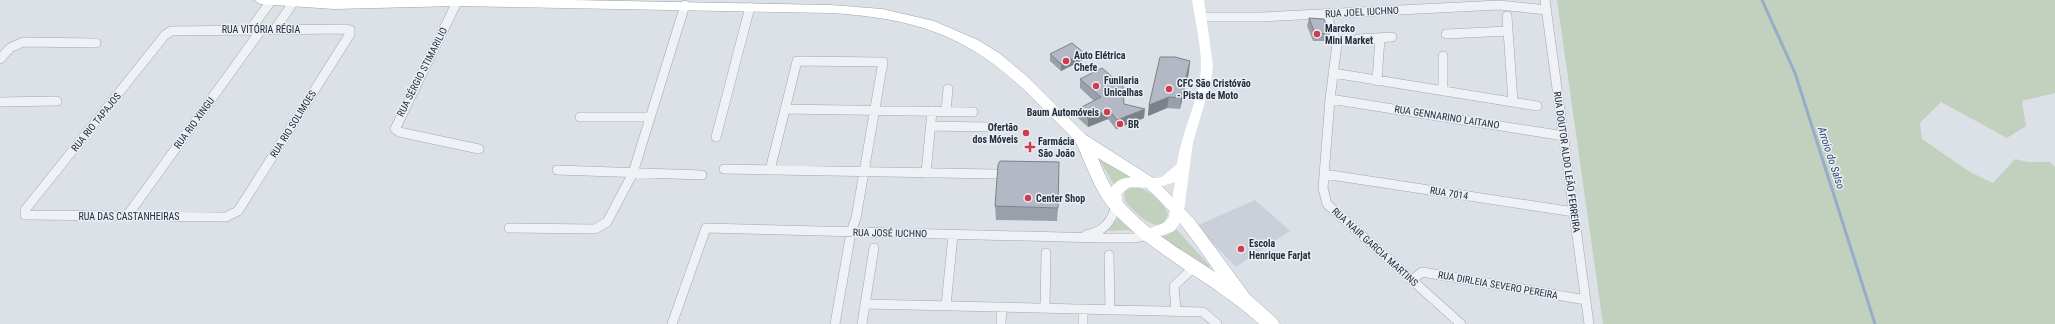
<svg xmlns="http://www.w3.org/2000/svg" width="2055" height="324" font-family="'Roboto Condensed',sans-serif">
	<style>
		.built { fill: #cacfd9 }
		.green { fill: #c2d1bd }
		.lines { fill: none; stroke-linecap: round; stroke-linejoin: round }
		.stream { stroke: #95adc9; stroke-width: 3 }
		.street-casing { stroke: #a1a7b1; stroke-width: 10 }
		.primary-casing { stroke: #9ba4b3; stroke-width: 1 }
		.street { stroke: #eff1f5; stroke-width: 9 }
		.secondary { fill: #fff; fill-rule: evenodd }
		.primary { fill: #fff; fill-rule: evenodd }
		.wall { fill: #9a9fa9 }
		.shaded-wall { fill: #7d8289 }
		.building { fill: #b3b9c4; stroke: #7d8289 }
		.poi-dot { fill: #d23b4f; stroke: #ebeff5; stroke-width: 1.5 }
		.labels { text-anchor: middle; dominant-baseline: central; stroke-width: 3; stroke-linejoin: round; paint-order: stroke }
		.street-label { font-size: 10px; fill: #252e3d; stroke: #ebeff5 }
		.poi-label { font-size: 10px; font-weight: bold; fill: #252e3d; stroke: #ebeff5; text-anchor: start }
		.water-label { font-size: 11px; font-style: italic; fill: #2e4c72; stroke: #ebeff5 }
	</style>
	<rect width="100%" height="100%" fill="#dce0e7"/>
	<!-- built -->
	<path class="built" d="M1255,200L1290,231L1236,267L1196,226Z"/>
	<!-- green -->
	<path class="green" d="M1557,0H2055V93L2022,101L2026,126L2007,138L1941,102L1920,123L1922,139L1970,172L1993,183L2015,159L2028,162H2050L2055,167V324H1603Z
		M1099,155L1131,177L1114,185L1097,156Z
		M1138,187C1148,190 1167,205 1168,215C1159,240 1133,210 1125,201L1124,192L1130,188Z
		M1119,217L1134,232L1126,230L1107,231Z
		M1176,229L1210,266L1206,270L1161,237L1169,234Z"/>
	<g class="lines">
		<!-- stream -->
		<path class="stream" d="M1762,0L1795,73L1875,324"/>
		<defs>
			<path id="street" d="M1545,0L1589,324
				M457,2L395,129L399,132L479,149
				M1326,14L1337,44L1330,99L1323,188L1327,204L1461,324
				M1507,16L1513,102
				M1202,17H1262L1499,5L1547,10
				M275,29L293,3
				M345,29L350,30V34L238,211L226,217L25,215V210L165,35L171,31Z
				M250,30L271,1
				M1446,34L1508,31
				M1358,39L1392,37
				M1443,56V91
				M0,59L10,48L23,42L96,43
				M1333,73L1537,106
				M1377,81L1380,38
				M1330,99L1564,136
				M0,102L57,101
				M785,109L973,112
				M946,111L948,89
				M580,117H650
				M931,126L986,127
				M716,137L750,7
				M724,169L995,174
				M557,170L702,175
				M770,170L797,61L883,62L856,218L851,232L835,324
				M926,173L932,111
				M1324,174L1574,212
				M127,216L261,30
				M509,228L595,229L607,222L633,173L685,5
				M1086,235C1103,232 1112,222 1116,205
				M1109,255L1110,310
				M1412,280L1422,272L1586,300
				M865,304L1203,312L1217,324
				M946,306L953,235
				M1045,308L1046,253
				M1083,309V324
				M1176,311L1174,286L1195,266
				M672,324L706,228L1101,238H1134L1148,235
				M862,324L874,248
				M1001,324L1002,307"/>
			<path id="primary" d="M254,0H571L831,5L882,9L934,21L978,40L999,53L1028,77L1086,135L1155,179L1194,219L1250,295L1277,319L1280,324H1259C1213,282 1153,256 1111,210C1098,195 1091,177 1083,159C1081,154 1079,148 1076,143C1068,131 1054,121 1044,110C978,40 926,19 831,13L457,6L334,9L260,4ZM1098,158C1114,168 1131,176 1145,187C1173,211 1195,242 1215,272C1179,248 1135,224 1111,186C1106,178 1102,168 1098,158Z"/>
		</defs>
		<!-- street casing -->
		<use href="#street" class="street-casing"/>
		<!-- primary casing -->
		<use href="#primary" class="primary-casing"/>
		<!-- street -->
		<use href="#street" class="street"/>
		<!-- secondary -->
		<path class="secondary" d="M1192,0H1204L1213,66L1211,82L1193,142L1183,218L1174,231L1148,240L1143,239L1141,235L1143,231L1164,223L1169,217L1175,182L1156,188L1129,187L1121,194L1123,205L1121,209L1116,210L1111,209L1107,194C1122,167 1138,182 1162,177L1177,164C1182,131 1199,100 1201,68C1202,49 1195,20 1192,0Z"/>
		<!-- primary -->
		<use href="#primary" class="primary"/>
	</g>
	<!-- wall -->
	<path class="wall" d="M1309,18L1330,33L1328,41H1313L1307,26Z
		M1050,54L1083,60L1061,71L1050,61Z
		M1189,72L1180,109L1167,108L1148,116L1149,105Z
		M1080,79L1124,104L1144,118L1116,129L1108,119L1088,127L1078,118V109L1094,101L1080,88Z
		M995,206L1058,208L1057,221L996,220Z"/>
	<!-- shaded-wall -->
	<path class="shaded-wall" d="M1084,53L1083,60L1061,71V64Z
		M1190,61L1189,72L1180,109L1181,98Z
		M1169,97L1167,108L1148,116L1149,105Z
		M1145,109L1144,118L1116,129L1117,120Z
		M1109,110L1108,119L1088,127V118Z"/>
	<!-- building -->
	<path class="building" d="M1309,18L1324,19L1330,33L1315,34Z
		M1072,43L1084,53L1061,64L1050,54Z
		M1160,57H1175L1190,61L1181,98L1169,97L1149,105Z
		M1102,68L1123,86L1124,104L1145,109L1117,120L1109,110L1088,118L1078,109L1101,97L1080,79Z
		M1000,161L1059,162L1058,208L995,206L998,165Z"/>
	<!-- markers -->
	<g class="poi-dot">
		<circle cx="1317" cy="34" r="4"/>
		<circle cx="1066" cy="61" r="4"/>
		<circle cx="1096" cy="86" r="4"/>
		<circle cx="1169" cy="89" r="4"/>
		<circle cx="1107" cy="112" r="4"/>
		<circle cx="1120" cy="124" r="4"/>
		<circle cx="1026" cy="133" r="4"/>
		<path d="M1028 141h4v4h4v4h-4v4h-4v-4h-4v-4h4z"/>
		<circle cx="1028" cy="198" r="4"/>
		<circle cx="1241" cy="249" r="4"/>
	</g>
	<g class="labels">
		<!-- street labels -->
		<g class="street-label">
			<text transform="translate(1362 12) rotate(-3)">RUA JOEL IUCHNO</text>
			<text x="261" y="29">RUA VITÓRIA RÉGIA</text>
			<text transform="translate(422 72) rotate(-63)">RUA SÉRGIO STIMARILIO</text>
			<text transform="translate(1447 117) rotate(9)">RUA GENNARINO LAITANO</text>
			<text transform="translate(96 122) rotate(-51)">RUA RIO TAPAJOS</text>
			<text transform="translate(194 123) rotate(-54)">RUA RIO XINGU</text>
			<text transform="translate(293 124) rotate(-58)">RUA RIO SOLIMOES</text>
			<text transform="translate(1567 162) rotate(82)">RUA DOUTOR ALDO LEÃO FERREIRA</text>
			<text transform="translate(1449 193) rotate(9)">RUA 7014</text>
			<text x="129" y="216">RUA DAS CASTANHEIRAS</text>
			<text transform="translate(890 233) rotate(1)">RUA JOSÉ IUCHNO</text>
			<text transform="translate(1375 247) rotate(42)">RUA NAIR GARCIA MARTINS</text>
			<text transform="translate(1498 285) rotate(10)">RUA DIRLEIA SEVERO PEREIRA</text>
		</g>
		<!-- poi labels -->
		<g class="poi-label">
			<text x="1325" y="28">Marcko<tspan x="1325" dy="12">Mini Market</tspan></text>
			<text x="1074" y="55">Auto Elétrica<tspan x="1074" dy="12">Chefe</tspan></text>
			<text x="1104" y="80">Funilaria<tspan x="1104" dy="12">Unicalhas</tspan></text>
			<text x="1177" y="83">CFC São Cristóvão<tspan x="1177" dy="12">- Pista de Moto</tspan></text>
			<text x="1099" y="112" text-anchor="end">Baum Automóveis</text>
			<text x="1128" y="124">BR</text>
			<text x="1018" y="127" text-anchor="end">Ofertão<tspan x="1018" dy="12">dos Móveis</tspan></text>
			<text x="1038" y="141">Farmácia<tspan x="1038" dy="12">São João</tspan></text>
			<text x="1036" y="198">Center Shop</text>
			<text x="1249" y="243">Escola<tspan x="1249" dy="12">Henrique Farjat</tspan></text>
		</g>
		<!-- water labels -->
		<g class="water-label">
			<text transform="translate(1831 158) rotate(72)">Arroio do Salso</text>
		</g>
	</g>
</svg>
